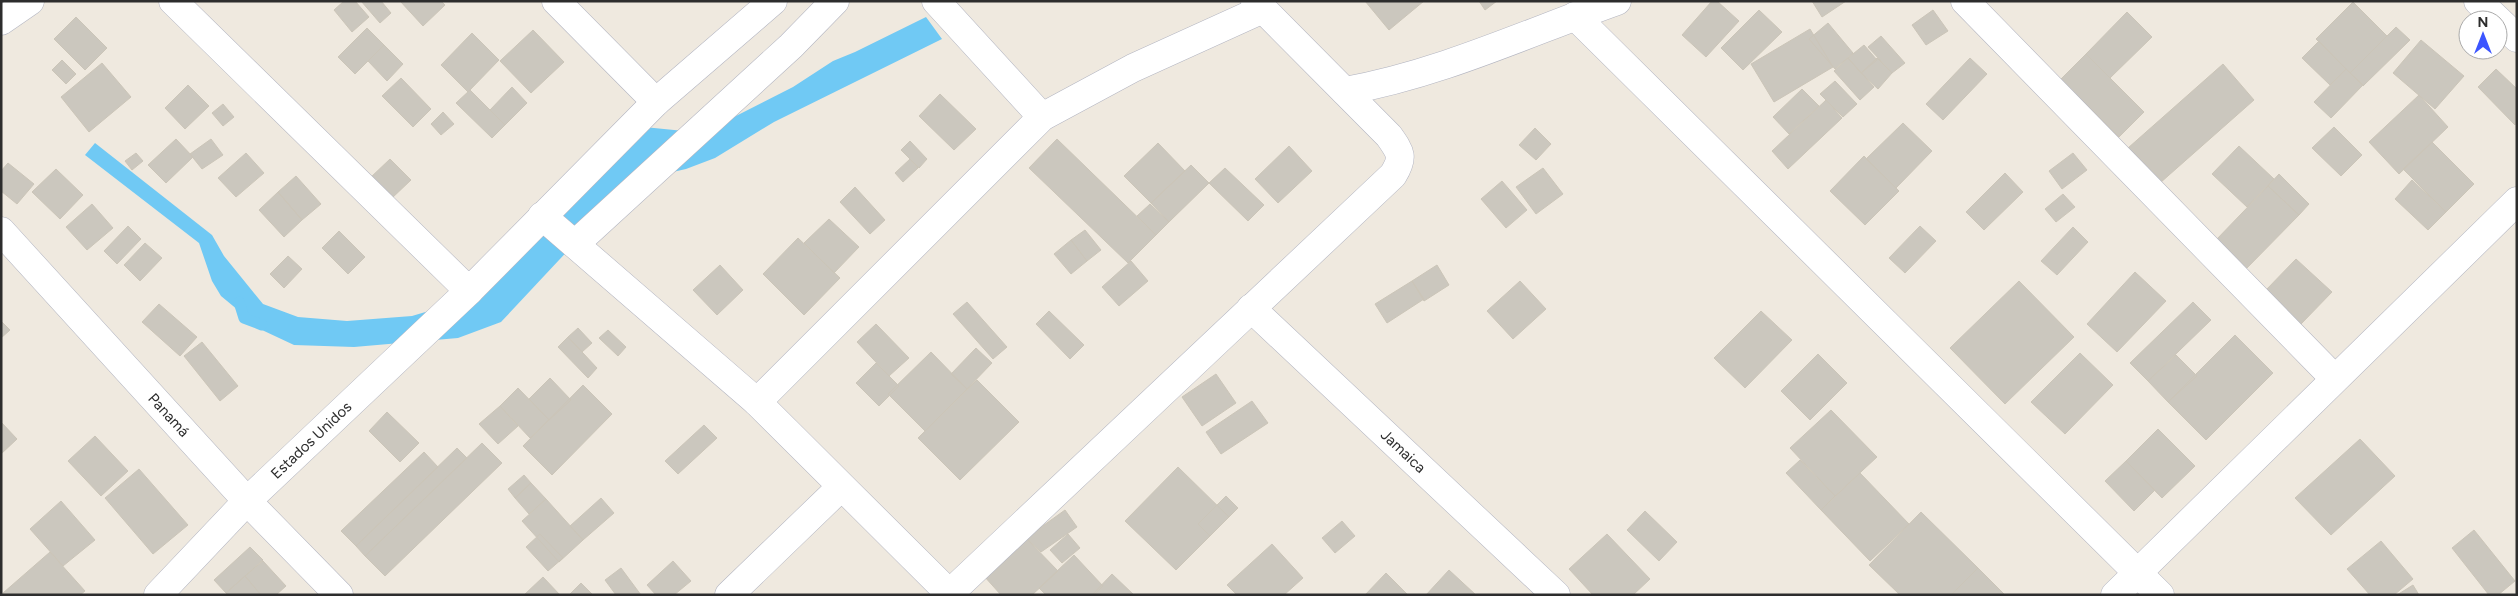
<svg xmlns="http://www.w3.org/2000/svg" width="2518" height="596" font-family="Figtree,sans-serif">
	<style>
		.water { fill: #70c9f4 }
		.lines { fill: none; stroke-linecap: round; stroke-linejoin: round }
		.stream { stroke: #70c9f4; stroke-width: 11 }
		.building { fill: #cbc7be; stroke: #cbc5b8 }
		.minor-casing { stroke: #b3b5c1; stroke-width: 29 }
		.minor { stroke: #fff; stroke-width: 28 }
		.labels { text-anchor: middle; dominant-baseline: central; stroke-width: 4; stroke-linejoin: round; paint-order: stroke }
		.street-label { font-size: 15px; fill: #2d2d2d; stroke: #fff }
	</style>
	<rect width="100%" height="100%" fill="#efe9df"/>
	<!-- water -->
	<path class="water" d="M926,17L942,39L774,122L715,158L686,169L633,181L501,322L458,338L354,347L294,345L262,330L221,296L212,281L199,243L85,155L95,143L212,235L224,256L263,304L298,317L347,321L412,316L469,299L644,127L684,131L734,117L793,87L833,61L855,52Z"/>
	<g class="lines">
		<!-- stream -->
		<path class="stream" d="M239,302L244,318L262,325"/>
	</g>
	<!-- building -->
	<path class="building" d="M344,1H355L369,17L352,32L334,10Z
		M361,1H381L391,13L380,23Z
		M400,1H441L445,5L423,26Z
		M1365,1H1424L1389,30Z
		M1479,1H1497L1485,10Z
		M1712,1H1717L1739,21L1706,57L1682,35Z
		M1812,1H1846L1822,17Z
		M2353,2L2387,36L2350,73L2316,39Z
		M1759,10L1782,32L1743,70L1721,48Z
		M1933,10L1948,31L1926,45L1912,25Z
		M2127,12L2152,37L2110,78L2086,54Z
		M76,17L107,48L85,70L54,39Z
		M1828,23L1853,53L1835,69L1809,39Z
		M2396,27L2410,40L2363,86L2350,73Z
		M367,28L384,45L355,74L338,57Z
		M1810,29L1833,67L1774,102L1751,64Z
		M533,30L564,62L531,93L500,61Z
		M472,33L499,60L468,92L441,65Z
		M1881,36L1905,63L1892,73L1868,47Z
		M2421,40L2464,76L2435,109L2393,73Z
		M2319,41L2346,69L2330,85L2302,58Z
		M384,45L403,64L387,81L368,61Z
		M1864,45L1877,60L1861,73L1848,58Z
		M2086,54L2144,112L2119,137L2061,79Z
		M1848,58L1874,87L1860,100L1834,71Z
		M1877,58L1892,73L1878,89L1861,73Z
		M1970,58L1987,74L1943,120L1926,104Z
		M62,60L76,74L66,84L52,70Z
		M102,63L131,97L89,132L61,97Z
		M2223,64L2254,100L2160,183L2128,148Z
		M2346,69L2363,85L2331,118L2314,102Z
		M2496,69L2517,89L2515,125L2478,87Z
		M401,78L431,109L413,127L382,96Z
		M1835,81L1857,104L1843,117L1820,94Z
		M188,85L209,106L185,129L165,108Z
		M512,87L527,103L505,125L490,110Z
		M1802,89L1819,106L1789,134L1773,117Z
		M470,90L505,125L492,138L456,103Z
		M940,94L976,129L954,150L919,116Z
		M2419,95L2448,127L2399,174L2369,142Z
		M1826,100L1842,118L1788,169L1772,151Z
		M223,104L234,117L223,126L212,113Z
		M443,112L454,124L441,135L431,124Z
		M1903,123L1932,151L1896,188L1866,159Z
		M2334,127L2362,155L2341,176L2312,148Z
		M1535,128L1551,144L1536,160L1519,145Z
		M176,139L193,157L166,183L148,165Z
		M211,139L223,155L202,169L190,154Z
		M1057,139L1156,235L1128,263L1029,168Z
		M910,141L927,159L919,168L901,150Z
		M2432,142L2474,184L2446,212L2403,169Z
		M1158,143L1185,171L1151,203L1124,176Z
		M1289,146L1312,171L1278,203L1255,179Z
		M2239,146L2274,179L2247,207L2212,174Z
		M136,153L143,161L132,170L125,161Z
		M246,153L264,173L236,197L218,178Z
		M2073,153L2087,170L2062,189L2049,171Z
		M1864,156L1899,191L1865,225L1830,191Z
		M390,159L411,180L391,199L370,178Z
		M910,159L918,168L903,182L895,173Z
		M8,163L34,184L17,204L1,191V171Z
		M1191,165L1209,183L1169,222L1151,203Z
		M1225,168L1264,205L1248,221L1209,183Z
		M1543,168L1563,194L1536,214L1516,187Z
		M56,169L83,195L60,219L32,192Z
		M2005,173L2023,192L1984,230L1966,212Z
		M2279,174L2309,204L2299,215L2268,186Z
		M296,176L321,204L302,220L278,192Z
		M2412,180L2446,212L2428,230L2395,199Z
		M1502,181L1527,210L1506,228L1481,199Z
		M2268,186L2299,215L2246,269L2216,240Z
		M855,187L885,220L870,234L840,202Z
		M278,192L302,220L284,237L259,210Z
		M2063,194L2075,207L2056,222L2045,209Z
		M92,204L113,228L87,250L66,227Z
		M1150,204L1169,222L1156,235L1137,216Z
		M829,219L859,247L834,273L804,243Z
		M128,226L141,239L117,264L104,251Z
		M1920,226L1936,241L1905,273L1889,258Z
		M2073,227L2088,242L2057,275L2041,261Z
		M1085,230L1101,250L1087,261L1071,240Z
		M339,231L365,257L348,274L322,248Z
		M798,238L840,278L804,315L763,274Z
		M1071,240L1087,261L1071,274L1054,254Z
		M145,243L162,258L140,281L124,265Z
		M288,256L302,269L284,288L270,274Z
		M2296,259L2332,292L2301,324L2266,290Z
		M1131,261L1148,281L1119,306L1102,287Z
		M720,265L743,290L717,315L693,290Z
		M1437,265L1449,285L1424,301L1412,281Z
		M2135,272L2166,301L2117,352L2087,324Z
		M1412,281L1424,299L1387,323L1375,304Z
		M1520,281L1546,309L1513,339L1487,311Z
		M2019,281L2074,337L2005,404L1950,348Z
		M967,302L1007,347L993,359L953,314Z
		M2193,302L2211,320L2148,381L2130,363Z
		M159,304L197,337L180,356L142,322Z
		M1049,311L1084,345L1070,359L1036,324Z
		M1761,311L1792,340L1745,388L1714,358Z
		M1,321L10,330L1,338Z
		M876,324L909,358L889,376L857,342Z
		M578,328L592,343L582,352L568,337Z
		M608,330L626,347L618,356L599,338Z
		M2235,335L2273,373L2206,440L2168,402Z
		M568,337L597,368L588,378L558,347Z
		M202,342L238,386L220,401L184,356Z
		M976,348L992,363L967,389L951,374Z
		M931,352L967,389L925,431L888,394Z
		M2080,353L2113,385L2065,434L2031,402Z
		M1818,354L1847,383L1810,420L1781,391Z
		M2176,355L2197,376L2168,402L2148,381Z
		M876,363L899,386L879,406L856,383Z
		M1216,374L1236,403L1202,426L1182,397Z
		M550,378L571,400L549,420L529,399Z
		M977,380L1019,422L960,480L918,438Z
		M583,385L612,414L552,475L523,446Z
		M518,388L549,420L530,438L500,406Z
		M1252,401L1268,423L1221,454L1206,432Z
		M500,406L518,426L498,444L479,424Z
		M1831,410L1877,457L1835,496L1790,448Z
		M387,412L419,443L400,462L369,431Z
		M1,422L17,439L1,454Z
		M704,425L717,438L678,474L665,461Z
		M2158,429L2195,466L2162,498L2126,461Z
		M95,436L128,471L101,496L68,461Z
		M2360,439L2395,476L2331,535L2295,498Z
		M482,443L502,463L385,576L365,556Z
		M457,448L467,458L365,556L356,546Z
		M424,452L438,467L356,546L341,531Z
		M1800,460L1835,496L1821,510L1786,473Z
		M2126,461L2155,490L2134,511L2105,481Z
		M1178,467L1229,517L1176,570L1125,521Z
		M139,469L188,525L153,554L105,498Z
		M1860,473L1909,524L1870,561L1821,510Z
		M524,475L531,483L515,498L508,489Z
		M531,483L546,499L529,514L515,498Z
		M1226,496L1238,508L1210,536L1198,524Z
		M601,498L614,513L583,540L570,526Z
		M546,499L583,540L559,562L522,521Z
		M61,501L95,540L63,566L30,529Z
		M1065,510L1077,527L1041,552L1026,538Z
		M1645,511L1677,542L1659,561L1627,530Z
		M1921,512L1978,568L1951,595H1900L1869,565Z
		M1342,521L1355,536L1335,553L1322,538Z
		M2474,530L2515,581L2498,595H2489L2452,548Z
		M540,534L563,558L548,571L526,547Z
		M1068,534L1080,548L1062,563L1050,550Z
		M1607,534L1650,579L1633,595H1593L1569,569Z
		M1026,538L1058,571L1032,595H1001L984,576Z
		M2381,541L2413,579L2394,595H2370L2347,569Z
		M1272,544L1303,578L1284,595H1237L1227,585Z
		M250,547L263,560L226,593L214,580Z
		M50,552L85,591L80,595H4L3,593Z
		M1074,555L1103,586L1094,595H1046L1039,588Z
		M263,561L286,586L276,595H261L245,576Z
		M673,561L691,581L674,595H656L647,585Z
		M621,568L641,595H616L605,580Z
		M1978,568L2005,595H1951Z
		M1449,570L1476,595H1426Z
		M1386,573L1408,595H1365Z
		M1112,574L1134,595H1092Z
		M245,576L261,595H228L226,593Z
		M543,577L560,595H524Z
		M581,583L593,595H569Z
		M2413,585L2419,595H2397Z"/>
	<g class="lines">
		<defs>
			<g id="minor">
				<path d="M173,1L469,291L656,102L773,1"/>
				<path d="M556,1L656,102"/>
				<path d="M936,1L1042,117"/>
				<path d="M1965,1L2334,378"/>
				<path d="M2478,1L2517,38"/>
				<path d="M1575,16L2160,595"/>
				<path d="M1,21L30,1"/>
				<path d="M1345,91C1440,74 1527,33 1617,1"/>
				<path d="M542,216L757,402L951,595"/>
				<path id="s1" d="M1,231L247,501L339,595"/>
				<path d="M575,244L791,46L835,1"/>
				<path id="s2" d="M1251,308L1556,595"/>
				<path d="M757,402L1042,117L1133,68L1263,9"/>
				<path d="M950,593L1393,175C1404,157 1401,153 1389,136L1255,1"/>
				<path id="s3" d="M158,595L247,501L469,291"/>
				<path d="M729,595L841,487"/>
				<path d="M2115,595L2517,201"/>
			</g>
		</defs>
		<!-- minor casing -->
		<use href="#minor" class="minor-casing"/>
		<!-- minor -->
		<use href="#minor" class="minor"/>
	</g>
	<g class="labels">
		<!-- street labels -->
		<g class="street-label">
			<text stroke="none"><textPath href="#s1" startOffset="249">Panamá</textPath></text>
			<text stroke="none"><textPath href="#s3" startOffset="218">Estados Unidos</textPath></text>
			<text stroke="none"><textPath href="#s2" startOffset="209">Jamaica</textPath></text>
		</g>
	</g>
	<!-- border -->
	<rect width="2518" height="596" fill="none" stroke="#2d2d2d" stroke-width="5"/>
	<!-- north arrow -->
	<g transform="translate(2483 35)"><circle r="24" fill="#ffffff" stroke="#ababab"/>
	<path d="M0-4L9 19L0 12L-9 19Z" fill="#3c55ff"/>
	<text y="-8" font-size="14" font-weight="bold" text-anchor="middle" fill="#2d2d2d">N</text>
	</g>
</svg>
